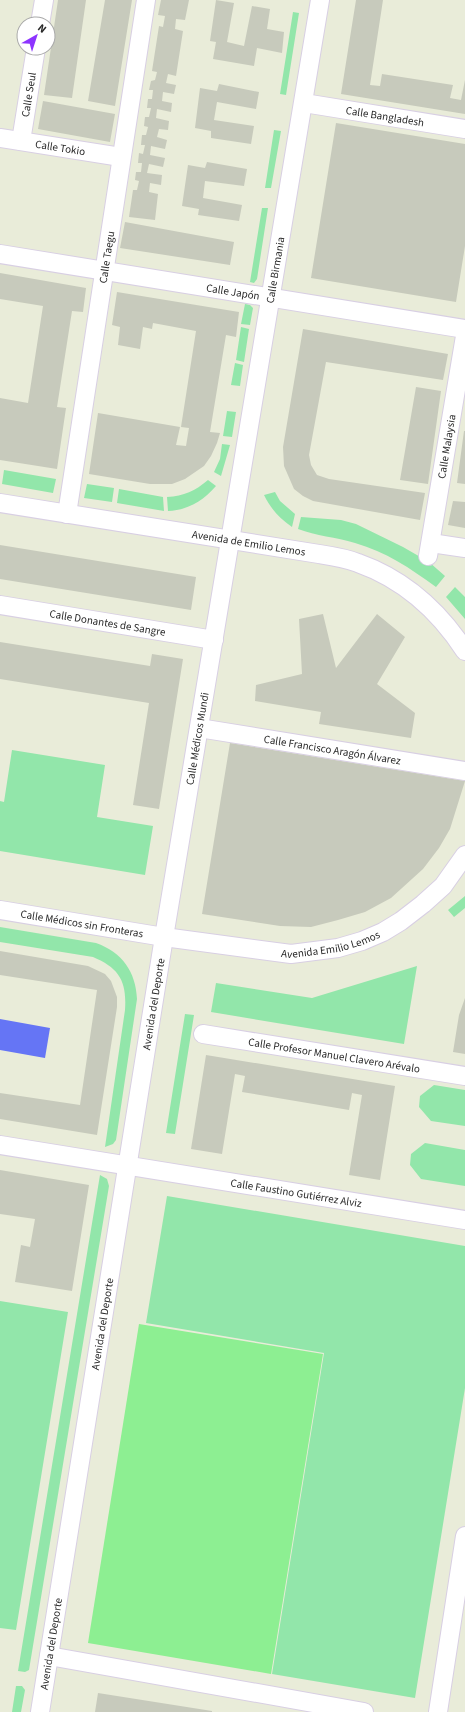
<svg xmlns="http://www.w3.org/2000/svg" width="465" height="1712" font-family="'Source Sans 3',sans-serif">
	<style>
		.green { fill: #92e6aa }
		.pitch { fill: #8def92 }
		.water { fill: #6575f5 }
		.building { fill: #c7cabc }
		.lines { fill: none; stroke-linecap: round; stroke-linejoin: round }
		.minor-casing { stroke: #d8cfe3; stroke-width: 20 }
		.minor { stroke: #fff; stroke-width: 18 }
		.labels { text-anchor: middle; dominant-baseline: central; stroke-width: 3; stroke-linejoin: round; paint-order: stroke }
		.street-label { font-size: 11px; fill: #292929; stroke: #fff }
	</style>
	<rect width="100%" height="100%" fill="#e9ecd9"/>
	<!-- green -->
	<path class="green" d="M293,12L299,13L286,95L280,94Z
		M274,130L281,131L271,188H265Z
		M262,208H268L257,279L254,283L250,282Z
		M245,304L250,305L253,308L250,325L241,324Z
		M241,327L249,329L244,362L236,360Z
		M235,363L243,365L240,386L231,385Z
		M227,411L236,412L232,437L223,436Z
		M222,444L230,445L221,476L214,472L220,459Z
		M4,470L56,479L53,493L2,484Z
		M208,480L216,486C203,501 188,510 168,511L167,497C184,496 195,491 208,480Z
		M87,484L114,488L112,502L84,498Z
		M119,489L163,497L164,511L117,503Z
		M275,492L280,501L295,514L292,527C279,518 271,509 264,495Z
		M301,517L341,520L356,524L403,547L429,562L445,576L436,587C410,568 386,552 355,543C336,537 316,536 298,529Z
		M455,587L465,597V619L446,597Z
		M12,750L105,765L97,817L153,826L145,875L0,851V801L4,802Z
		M465,896V908L454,917L448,910Z
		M0,927L96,943C122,952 136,972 137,999L116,1140L113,1144L105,1147L125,1010C127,981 119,968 93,957L0,942Z
		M417,966L404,1044L211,1012L216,983L312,998Z
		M185,1014L194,1015L175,1134L166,1133Z
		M434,1085L465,1090V1126L431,1121L419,1107L420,1096Z
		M425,1143L465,1150V1186L421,1179L410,1165L411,1154Z
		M100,1175L107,1179L109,1186L29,1670L25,1672L18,1671Z
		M167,1196L465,1246V1388L415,1698L272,1674L324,1353L146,1323Z
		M0,1301L68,1312L16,1630L0,1628Z
		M16,1686H22L25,1690L21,1712H12Z"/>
	<!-- pitch -->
	<path class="pitch" d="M139,1324L323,1354L271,1674L88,1643Z"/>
	<!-- water -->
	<path class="water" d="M0,1019L50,1028L45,1058L0,1050Z"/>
	<!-- building -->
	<path class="building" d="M58,0H86L72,98L44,95Z
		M105,0H132L115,106L88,101Z
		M161,0H189L185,20L176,19L175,29L183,31L176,76L168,74L166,83L176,85L174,94L163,92L162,101L172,103L171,112L157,109L156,118L169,121L168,130L159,129L157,137L167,140L165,149L151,146L150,155L165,158L163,167L149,164L147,173L162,175L161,185L150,183L149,192L158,194L155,220L129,217L133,190H137L139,181L135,180L136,172H141L142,163H138L139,153L143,154L145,145H141L142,135H146L148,127L144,126L145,117H149L151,108H147L148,99H152L153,90H149L151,81L155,80L157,72L152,71L159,26L163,27L165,16L158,15Z
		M216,0L234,3L227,42L244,46L252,6L270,9L267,29L284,32L282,53L257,48L254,66L213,59L216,42L210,41Z
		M356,0H383L370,85L380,86L382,74L453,85L450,98L461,100L465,80V114L341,94Z
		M219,84L259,92L256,109L217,102L214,120L254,126L251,144L211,138V131L195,128L200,88L217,91Z
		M43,101L115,114L110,142L38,129Z
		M336,123L465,144V246L456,302L311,278Z
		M207,162L247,169L244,186L205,181L203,198L242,205L239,221L198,215L199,209L182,206L188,165L205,168Z
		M125,222L234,242L230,265L120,248Z
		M0,273L86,288L83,312L72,311L57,407L66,408L57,469L0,460V398L28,403L43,306L0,299Z
		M117,292L239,312L236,337L226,335L210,432L220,433L217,443L211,456L204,466L185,479L172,484H150L89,474L98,413L180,427L176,445L186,446L189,428L181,427L196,331L153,323L152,329L143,327L140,349L118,345L120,327L112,325Z
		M303,329L448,354L443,380L326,362L309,455L311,465L317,475L329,479L425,493L420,520L313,501L303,496L294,489L284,466L283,447Z
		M416,387L441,391L428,484L400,480Z
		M464,431H465V484L457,483Z
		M453,501L465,502V528L448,525Z
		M0,545L196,577L191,610L0,579Z
		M323,614L336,668L377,614L405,637L377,684L415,713L411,738L319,724L321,712L255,701L256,685L302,674L299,619Z
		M0,642L150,666L152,654L183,659L159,809L133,805L149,703L0,679Z
		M230,743L465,781L450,829L439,848L423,869L391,898L365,912L338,920L311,927L280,926L202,914Z
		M0,951L88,966L105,974L111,981L117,997V1007L97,1135L0,1119V1093L80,1105L97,990L0,975Z
		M465,998V1054L453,1052L459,1015Z
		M206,1055L395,1086L380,1180L349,1175L362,1095L352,1093L349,1110L242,1092L245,1076L235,1074L222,1154L191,1149Z
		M0,1170L89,1185L72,1291L15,1282L21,1245L30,1247L35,1219L0,1214Z
		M98,1693L212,1711V1712H95Z"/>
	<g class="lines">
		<defs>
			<g id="minor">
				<path d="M40,24L44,0"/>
				<path id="s1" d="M304,103L465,129"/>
				<path id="s2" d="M0,138L121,157"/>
				<path id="s3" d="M21,141L36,48"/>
				<path id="s4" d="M0,254L465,329"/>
				<path id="s5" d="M0,503L319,554C332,556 346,558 358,563C403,579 439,611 465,651"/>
				<path id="s6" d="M67,514L146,0"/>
				<path d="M431,543L465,548"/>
				<path id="s7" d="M428,556L465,336"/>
				<path id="s8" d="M0,605L214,640"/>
				<path id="s9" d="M199,728L465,771"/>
				<path id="s10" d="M0,910L164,937L291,954L338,948L362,941L383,932L401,921L423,904L443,886L465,855"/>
				<path id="s11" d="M203,1034L465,1076"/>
				<path id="s12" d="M0,1145L465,1220"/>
				<path d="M49,1656L364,1712"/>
				<path id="s13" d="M40,1712L164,937L320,0"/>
				<path d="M438,1712L465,1536"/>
			</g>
		</defs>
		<!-- minor casing -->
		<use href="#minor" class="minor-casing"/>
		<!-- minor -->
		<use href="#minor" class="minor"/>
	</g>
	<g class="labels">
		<!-- street labels -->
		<g class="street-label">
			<text stroke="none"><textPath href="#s3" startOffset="47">Calle Seul</textPath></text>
			<text stroke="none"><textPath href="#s1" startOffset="82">Calle Bangladesh</textPath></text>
			<text stroke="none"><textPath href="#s2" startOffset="61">Calle Tokio</textPath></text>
			<text stroke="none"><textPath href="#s6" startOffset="260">Calle Taegu</textPath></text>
			<text stroke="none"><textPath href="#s13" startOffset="1461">Calle Birmania</textPath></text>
			<text stroke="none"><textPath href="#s4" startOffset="236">Calle Japón</textPath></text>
			<text stroke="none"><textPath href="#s7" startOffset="111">Calle Malaysia</textPath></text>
			<text stroke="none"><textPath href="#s5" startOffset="252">Avenida de Emilio Lemos</textPath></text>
			<text stroke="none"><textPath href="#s8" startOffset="109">Calle Donantes de Sangre</textPath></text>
			<text stroke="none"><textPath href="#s13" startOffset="986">Calle Médicos Mundi</textPath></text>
			<text stroke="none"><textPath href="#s9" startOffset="135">Calle Francisco Aragón Álvarez</textPath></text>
			<text stroke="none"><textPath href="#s10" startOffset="83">Calle Médicos sin Fronteras</textPath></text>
			<text stroke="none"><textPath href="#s10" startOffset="335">Avenida Emilio Lemos</textPath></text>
			<text stroke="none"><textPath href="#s13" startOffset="717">Avenida del Deporte</textPath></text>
			<text stroke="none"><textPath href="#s11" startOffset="133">Calle Profesor Manuel Clavero Arévalo</textPath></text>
			<text stroke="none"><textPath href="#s12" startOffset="300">Calle Faustino Gutiérrez Alviz</textPath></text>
			<text stroke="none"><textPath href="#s13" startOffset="393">Avenida del Deporte</textPath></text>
			<text stroke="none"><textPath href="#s13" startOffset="69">Avenida del Deporte</textPath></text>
		</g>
	</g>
	<!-- north arrow -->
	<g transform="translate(36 36) rotate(39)"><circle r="19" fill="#ffffff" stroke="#a9a9a9"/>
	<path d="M0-3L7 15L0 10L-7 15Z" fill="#8d34ff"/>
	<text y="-6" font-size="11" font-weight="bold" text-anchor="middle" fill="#292929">N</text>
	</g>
</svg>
